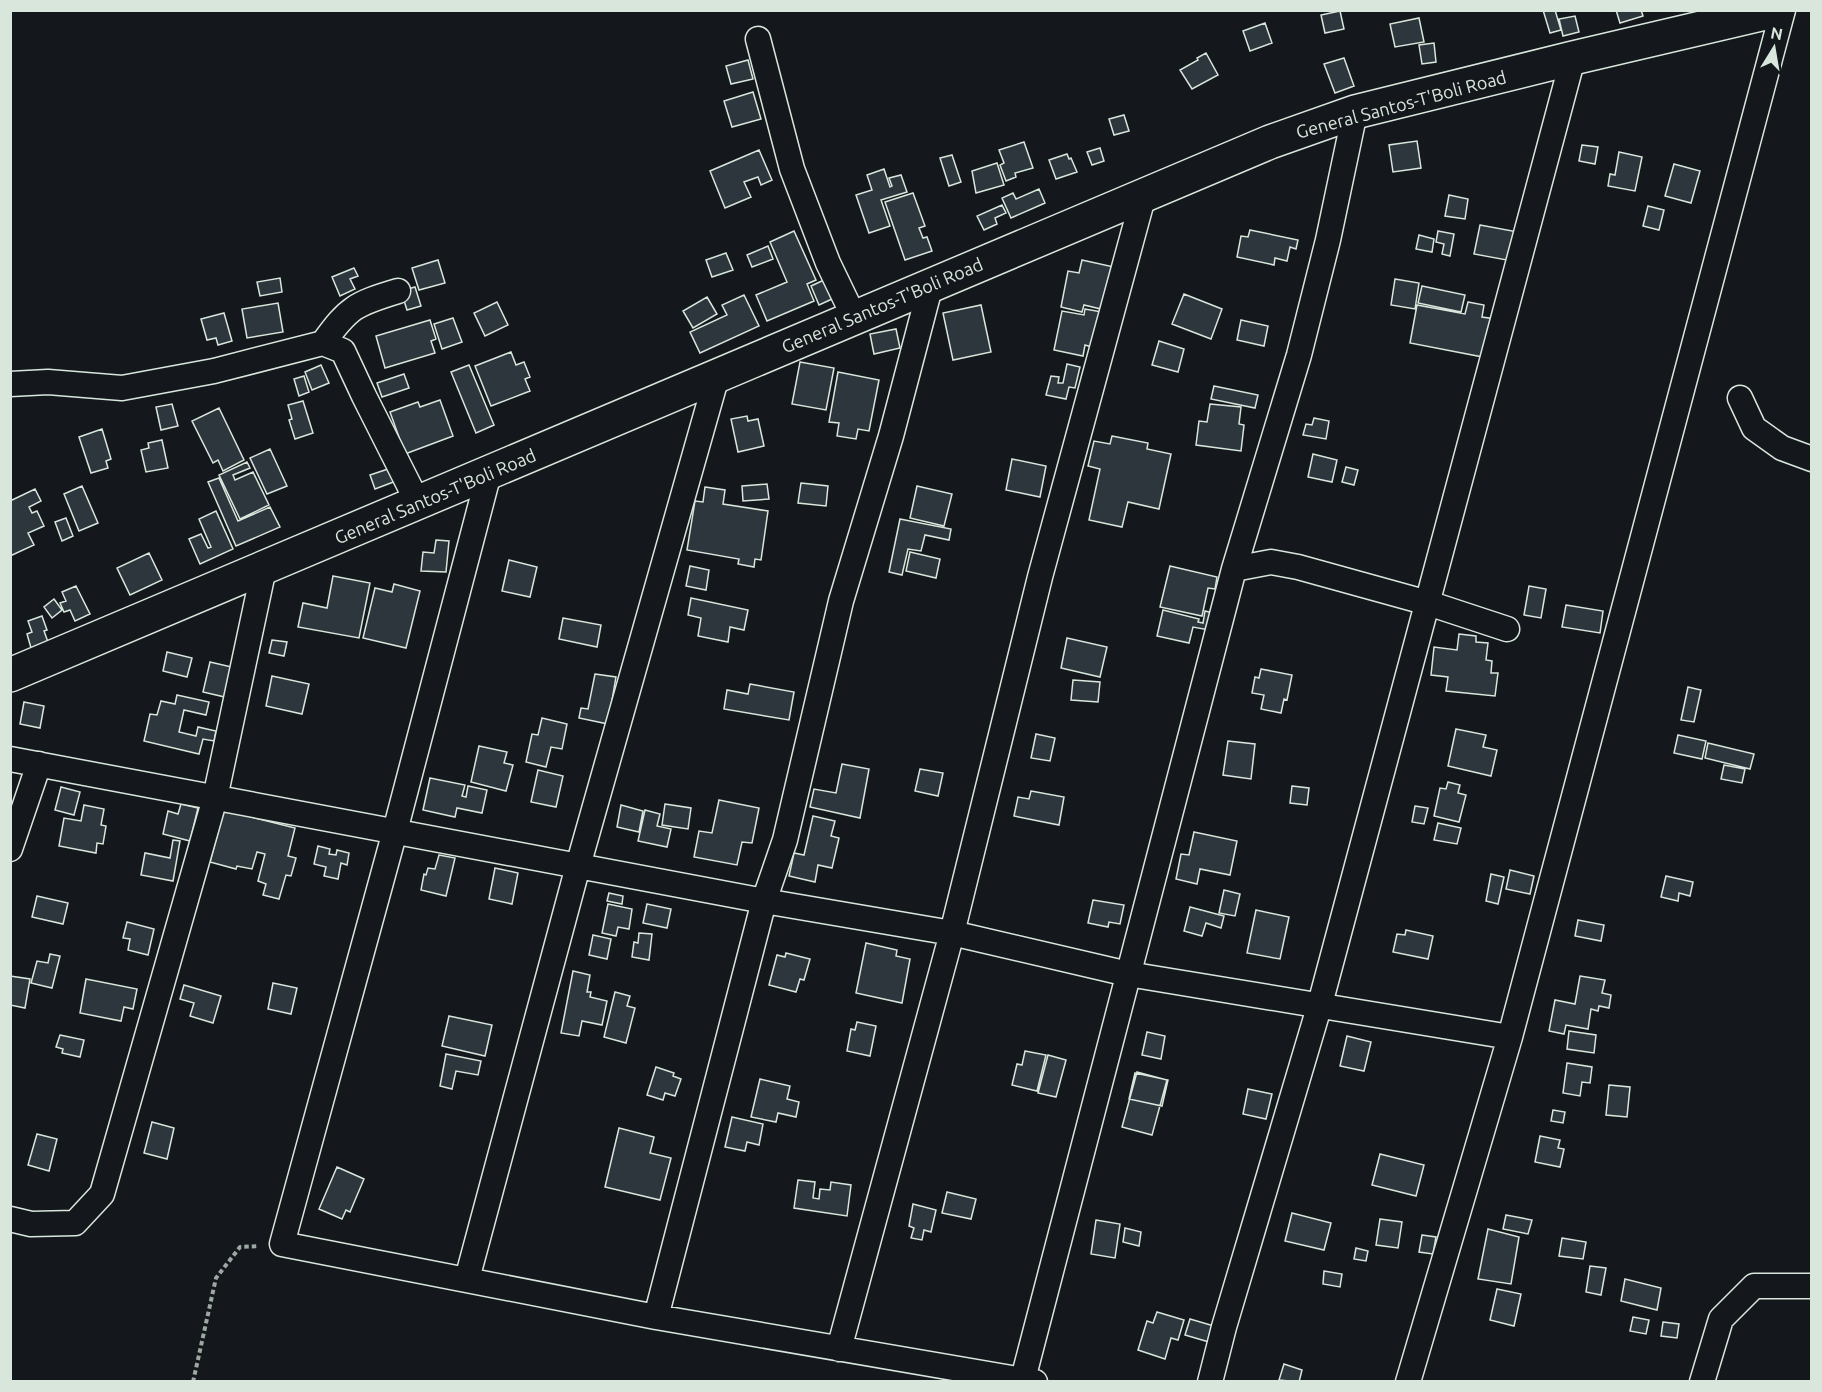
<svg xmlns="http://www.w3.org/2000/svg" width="1822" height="1392" font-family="Ubuntu,sans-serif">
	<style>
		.building { fill: #2c363c; stroke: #d8e6dc; stroke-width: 1.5 }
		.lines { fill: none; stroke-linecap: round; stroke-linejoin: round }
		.minor-casing { stroke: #d8e6dc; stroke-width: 27 }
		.primary-casing { stroke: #d8e6dc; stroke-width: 36 }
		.path { stroke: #9da8a2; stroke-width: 4; stroke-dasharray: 4.5 3; stroke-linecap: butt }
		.minor { stroke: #14181c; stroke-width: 24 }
		.primary { stroke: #14181c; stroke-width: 33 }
		.labels { text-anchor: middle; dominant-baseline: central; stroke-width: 4.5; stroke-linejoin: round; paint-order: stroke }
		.street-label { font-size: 18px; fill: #d8e6dc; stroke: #14181c }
	</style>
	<rect width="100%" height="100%" fill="#14181c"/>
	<!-- building -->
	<path class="building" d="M1543,10H1555L1561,30L1550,33Z
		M1616,10H1641L1643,16L1620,23Z
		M1340,11L1344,29L1325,33L1321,15Z
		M1575,16L1579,32L1563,36L1559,19Z
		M1419,18L1424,42L1395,47L1390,24Z
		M1265,23L1272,43L1250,51L1243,31Z
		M1434,43L1436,62L1422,64L1419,45Z
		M1206,53L1218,75L1192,89L1180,70L1198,60L1197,58Z
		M1344,58L1354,86L1335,93L1324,64Z
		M748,60L753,79L731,84L726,66Z
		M753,92L761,119L732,127L724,101Z
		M1124,115L1129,131L1114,135L1109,119Z
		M1417,141L1421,168L1393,172L1389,145Z
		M1024,142L1033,168L1015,173L1016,177L1006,181L1000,165L1004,163L999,150Z
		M1582,145L1598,147L1595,164L1579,161Z
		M1100,148L1104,161L1092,165L1087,152Z
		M759,150L772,180L761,185L758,177L744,182L751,197L725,208L710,171Z
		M1619,152L1642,157L1635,191L1608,186L1610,174L1615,175Z
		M1067,154L1069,159L1071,158L1077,172L1056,179L1049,160Z
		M952,155L961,182L949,186L940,158Z
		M997,163L1004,185L976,193L972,171Z
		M1674,164L1700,171L1691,203L1665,196Z
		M884,169L890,187L892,186L889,178L901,175L907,192L881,200L890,226L869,233L856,195L872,190L867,175Z
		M1039,189L1045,203L1011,218L1002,198L1013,193L1016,199Z
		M913,193L925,226L919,228L923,238L927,237L932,251L905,260L885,202Z
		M1449,195L1468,199L1465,219L1445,216Z
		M1002,205L1006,213L995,218L997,224L984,230L977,216Z
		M1648,206L1664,210L1659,230L1643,226Z
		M1480,225L1518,232L1512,261L1474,254Z
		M1250,230L1298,240L1296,249L1290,247L1287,261L1275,258L1274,265L1237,257L1241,236L1248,237Z
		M794,231L816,280L807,284L814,301L767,321L756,295L787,282L770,242Z
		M1438,231L1454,234L1450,256L1442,254L1444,244L1436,242Z
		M1419,235L1434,239L1432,252L1416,249Z
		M768,246L773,259L752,267L747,255Z
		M726,253L733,270L712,277L706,260Z
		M438,260L445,283L419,290L412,268Z
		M1082,260L1114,267L1105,310L1084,305L1082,312L1061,307L1068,271L1079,273Z
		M354,268L358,276L350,279L355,289L340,296L332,277Z
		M280,278L282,292L260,296L257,282Z
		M1395,279L1419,283L1415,309L1391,305Z
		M824,280L832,299L819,305L811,286Z
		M1422,286L1465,295L1461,312L1418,303Z
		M415,287L421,306L407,310L401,291Z
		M1184,294L1222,309L1211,339L1172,324Z
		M744,295L759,326L700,353L690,332L727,315L722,305Z
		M707,297L717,314L693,328L683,311Z
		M497,302L508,325L485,336L474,313Z
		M1468,302L1484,305L1482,317L1496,319L1488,358L1410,343L1417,305L1465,314Z
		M278,303L283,332L247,338L242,309Z
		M981,305L991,352L953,360L943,313Z
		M1085,309L1102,312L1095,348L1085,345L1083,356L1054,350L1062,311L1084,315Z
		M224,313L232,341L218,345L216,338L207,340L201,319Z
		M453,318L462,342L442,349L434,324Z
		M430,320L436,339L431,341L435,353L385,368L376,336Z
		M1241,320L1268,326L1264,346L1237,340Z
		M896,329L900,348L874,354L870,334Z
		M1159,341L1184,349L1178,372L1152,365Z
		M511,352L516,365L524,362L530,377L525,379L530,391L491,406L475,366Z
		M800,362L834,368L826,410L792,404Z
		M1067,364L1080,367L1075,388L1069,387L1066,399L1046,395L1051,376L1059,377L1058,383H1063Z
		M321,365L329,383L312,390L305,372Z
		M469,365L494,425L476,433L451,372Z
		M838,372L879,380L869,431L858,429L856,439L837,436L839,423L829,422Z
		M404,374L409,388L382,397L377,383Z
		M304,376L309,392L299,396L294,379Z
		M1214,386L1258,395L1255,408L1211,399Z
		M440,400L453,436L405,454L390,412L418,402L420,407Z
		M303,401L313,433L295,439L289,420L292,419L288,405Z
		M172,404L178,426L161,430L156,407Z
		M1210,404L1241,407L1239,424L1244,425L1241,451L1196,445L1199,421L1207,422Z
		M219,408L244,460L223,471L218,460L213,463L192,421Z
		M747,416L748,421L758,419L764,446L738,452L731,419Z
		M1314,418L1329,421L1326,439L1303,435L1306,424L1312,425Z
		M102,429L111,459L106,461L108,468L91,473L79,437Z
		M1112,436L1148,443L1147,449L1171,454L1159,509L1128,502L1122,527L1089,520L1100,469L1088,466L1094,441L1110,444Z
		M162,440L168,468L146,472L141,450L149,448L148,443Z
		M270,449L287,486L267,494L250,458Z
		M1313,454L1337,460L1332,482L1308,477Z
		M1012,459L1046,466L1040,497L1006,490Z
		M247,462L250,468L233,475L235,480L253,472L269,505L240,519L219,475Z
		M1346,467L1358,470L1354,485L1342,482Z
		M391,468L396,481L375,489L370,475Z
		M219,478L238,521L270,507L280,527L236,546L208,482Z
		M801,483L828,486L826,506L798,503Z
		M767,484L769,499L743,501L742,486Z
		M82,486L98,523L79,531L64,494Z
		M917,486L952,494L944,526L910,518Z
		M705,487L725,490L723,504L768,511L761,560L755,559L754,567L738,564L739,559L687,550L695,501L703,502Z
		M35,489L41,501L29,507L32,513L37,511L44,526L28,533L34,545L10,556V501Z
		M216,511L233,549L200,564L189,539L201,534L208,548L211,547L199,519Z
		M66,518L73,536L62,541L55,522Z
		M900,519L951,529L949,540L925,535L921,551L908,549L902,575L889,572Z
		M436,540L449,541L446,572L421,571L423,552L434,553Z
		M910,552L940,559L936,578L906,571Z
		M149,553L162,580L130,595L117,568Z
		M509,560L537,567L530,597L502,591Z
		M690,566L709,570L706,590L686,586Z
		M1170,566L1217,577L1215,589L1208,588L1202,616L1160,607Z
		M333,576L370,583L359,638L298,627L303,603L327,608Z
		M394,584L420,591L406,648L363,638L375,588L392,592Z
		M76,586L90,614L75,621L70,610L64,612L60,603L66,601L62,592Z
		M1529,586L1546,589L1541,618L1524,615Z
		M691,598L748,610L744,630L730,627L728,642L698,636L701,618L688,615Z
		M54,599L62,610L52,618L44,607Z
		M1566,605L1603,611L1600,633L1562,627Z
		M1163,610L1199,619L1198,622L1203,623L1205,611L1217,614L1209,630L1193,627L1189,643L1157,636Z
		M42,616L47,630L44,631L48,642L31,648L27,634L32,632L28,621Z
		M563,618L601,625L597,647L559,639Z
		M1459,634L1476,636V642L1488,643L1486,660L1492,661L1491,673H1498L1495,696L1446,691L1448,677L1431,675L1434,647L1457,650Z
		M1067,638L1107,647L1100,677L1061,668Z
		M272,640L287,642L284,656L269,653Z
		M167,652L192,658L187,677L163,671Z
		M210,662L236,668L229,698L203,692Z
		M1261,669L1292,675L1287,700L1284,699L1281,713L1261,709L1264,695L1252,693L1255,677L1259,678Z
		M595,674L616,677L608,724L579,718L581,708L588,709Z
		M272,676L309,684L302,714L266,706Z
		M1073,680L1100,682L1098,702L1071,700Z
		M750,684L794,692L789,720L724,709L727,690L748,694Z
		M1688,687L1701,690L1694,722L1681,720Z
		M177,695L209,702L206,715L184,710L179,732L196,736L198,727L216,731L214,741L203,739L199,754L144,741L150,714L157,715L161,701L175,704Z
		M24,702L44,706L40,728L20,724Z
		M542,718L567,724L562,749L551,747L546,767L526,762L532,734L538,735Z
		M1456,729L1486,735L1483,747L1497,750L1491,776L1448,766Z
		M1036,734L1055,738L1050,761L1031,758Z
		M1678,735L1706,741L1702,759L1674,753Z
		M1228,741L1255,744L1251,779L1223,775Z
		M1708,743L1754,754L1750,769L1705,758Z
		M479,746L507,752L504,763L513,765L506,791L471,782Z
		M842,764L869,769L860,818L810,807L814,789L836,793Z
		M1724,765L1745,769L1742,783L1721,779Z
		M920,769L943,773L938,796L915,791Z
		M538,770L563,776L556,807L531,802Z
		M430,778L465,785L462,796L466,797L468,786L487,790L482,813L457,808L455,817L423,810Z
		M1448,782L1460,785L1458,793L1466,795L1459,822L1434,816L1440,788L1446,789Z
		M1292,786L1309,788L1307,805L1290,803Z
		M61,787L80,792L74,815L55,810Z
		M1031,791L1064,797L1059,825L1014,816L1018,797L1029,799Z
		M719,800L759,808L752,843L742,842L737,865L694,857L699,831L712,833Z
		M181,804L198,808L190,841L163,834L168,811L178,814Z
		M665,804L691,808L688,829L662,825Z
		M84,805L104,809L101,825L106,826L103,844L97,843L96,853L59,846L64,818L81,821Z
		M621,805L643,811L639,832L617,827Z
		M1415,806L1428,808L1424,824L1412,822Z
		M224,810L295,828L288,856L296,858L291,876L286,875L279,899L263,895L266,884L258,881L265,854L257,852L252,869L237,866L236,869L210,862Z
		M645,810L660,814L657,826L671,829L667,847L638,841Z
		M813,816L835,821L831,836L839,838L832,868L818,865L815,882L789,876L794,853L804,855Z
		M1438,823L1461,828L1457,844L1434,840Z
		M1194,832L1237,841L1230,875L1200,869L1197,884L1176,879L1181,854L1189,855Z
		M173,840L180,841L173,881L141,875L145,853L170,858Z
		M318,846L330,849L329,854L336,855L337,850L349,853L347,865L341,863L338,879L324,876L326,867L314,864Z
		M439,855L455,858L446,896L421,890L424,874L426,875L428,868L435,869Z
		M495,868L518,873L512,904L489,899Z
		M1510,870L1534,876L1530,894L1506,889Z
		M1491,874L1504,877L1498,904L1486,901Z
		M1666,876L1693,882L1690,896L1679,893L1678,901L1661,897Z
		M1224,890L1240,894L1235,916L1219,913Z
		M609,893L623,896L622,904L607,901Z
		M37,896L68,903L63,924L32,917Z
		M1093,900L1124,905L1120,924L1109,922L1108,927L1088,923Z
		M608,904L632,909L629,929L618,927L616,936L602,933Z
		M647,904L671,909L667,928L643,923Z
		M1190,907L1224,916L1221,928L1206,923L1202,936L1184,931Z
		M1256,910L1289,917L1280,959L1247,953Z
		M1578,920L1604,925L1601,941L1575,936Z
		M127,922L154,929L148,955L128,950L130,939L123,938Z
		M1406,930L1433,936L1428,959L1393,952L1397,934L1405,935Z
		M639,933L652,934L649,960L632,957L634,942L638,943Z
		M593,935L611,939L607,959L589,955Z
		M866,943L897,950L896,956L910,959L902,1003L856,993Z
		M786,953L810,959L804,980L800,979L796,992L769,985L777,955L785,957Z
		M50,954L60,956L52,988L31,983L37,961L48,963Z
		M573,971L590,975L587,992H591L590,997L607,1001L602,1025L582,1021L579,1036L561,1033Z
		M10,976L30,979L25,1008L10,1005Z
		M1580,976L1605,980L1602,993L1611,995L1609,1008L1599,1006L1598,1011L1591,1009L1588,1029L1566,1025L1564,1034L1549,1031L1555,1000L1575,1004Z
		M86,979L137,989L133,1009L124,1007L121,1021L80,1013Z
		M273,983L297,988L291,1014L268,1009Z
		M184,985L221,996L213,1023L190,1016L194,1003L180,999Z
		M615,992L630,996L627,1006L635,1008L626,1043L604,1037Z
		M449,1016L492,1025L485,1056L442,1046Z
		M857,1022L876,1026L870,1056L847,1051L851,1029L855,1030Z
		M1569,1031L1596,1035L1594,1053L1567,1049Z
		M1147,1032L1165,1036L1161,1059L1142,1055Z
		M60,1035L84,1040L80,1057L62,1053L63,1049L56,1047Z
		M1347,1036L1371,1042L1364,1071L1340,1066Z
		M1025,1051L1046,1055L1037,1091L1012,1085L1017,1064L1022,1065Z
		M446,1054L481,1061L478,1075L456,1071L452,1089L440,1086Z
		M1048,1055L1066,1060L1056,1097L1038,1093Z
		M1567,1063L1592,1067L1590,1083L1582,1082L1580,1096L1563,1093Z
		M656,1067L674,1073L673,1076L681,1079L675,1096L665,1093L663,1100L647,1095Z
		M1137,1072L1167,1080L1152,1135L1122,1127Z
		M1135,1073L1168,1080L1162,1106L1129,1099Z
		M760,1079L790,1086L787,1099L799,1102L796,1117L778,1113L776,1122L751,1117Z
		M1609,1085L1630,1087L1627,1117L1606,1115Z
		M1248,1089L1272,1094L1266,1119L1243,1114Z
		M1553,1110L1565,1112L1563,1123L1551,1121Z
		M732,1117L763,1124L759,1145L747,1142L745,1151L725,1147Z
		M152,1122L174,1128L167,1159L144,1153Z
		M619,1128L654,1137L650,1153L671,1158L660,1200L605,1187Z
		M37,1134L57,1139L49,1171L28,1165Z
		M1540,1136L1560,1140L1558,1148L1564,1149L1560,1167L1535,1162Z
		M1380,1154L1424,1165L1416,1196L1372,1185Z
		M337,1167L364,1179L350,1212L346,1210L342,1219L319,1209Z
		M798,1180L815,1182L813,1198L819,1199L820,1189L830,1190L831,1182L851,1185L847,1216L794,1208Z
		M947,1192L976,1199L971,1219L942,1213Z
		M913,1204L936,1210L931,1232L924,1230L922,1240L911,1238L914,1228L909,1226Z
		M1292,1213L1331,1223L1324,1250L1285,1241Z
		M1506,1215L1532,1220L1528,1234L1503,1229Z
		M1380,1219L1402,1222L1398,1248L1376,1245Z
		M1096,1220L1120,1224L1115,1258L1091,1254Z
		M1125,1228L1141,1232L1139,1246L1123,1242Z
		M1488,1229L1519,1237L1511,1284L1478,1279Z
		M1422,1235L1436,1237L1433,1254L1419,1252Z
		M1562,1238L1586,1242L1583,1259L1559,1256Z
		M1356,1248L1368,1251L1366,1261L1354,1259Z
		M1590,1266L1606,1268L1601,1295L1586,1292Z
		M1324,1271L1342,1274L1340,1287L1323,1284Z
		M1625,1279L1661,1288L1657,1310L1621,1301Z
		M1497,1289L1521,1294L1514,1326L1490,1320Z
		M1157,1312L1184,1320L1178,1340L1171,1338L1165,1359L1138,1350L1147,1321L1153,1323Z
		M1633,1317L1649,1320L1646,1334L1630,1331Z
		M1190,1319L1214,1326L1209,1342L1185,1335Z
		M1663,1322L1679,1324L1677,1338L1661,1336Z
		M1284,1364L1302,1370L1299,1382L1279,1380Z"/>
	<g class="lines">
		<defs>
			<path id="minor" d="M758,39L792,169L828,263L854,317
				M323,343C349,307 355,304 398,291
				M10,384L48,382L122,388L214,371L323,343L343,351L364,396L418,503
				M1740,398L1754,428L1782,448L1812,459
				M489,473L395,831L282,1244L656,1317L1035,1382
				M1234,569L1271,562L1298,567L1428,603L1507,629
				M10,759L764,901L952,933L1128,974L1510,1037
				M10,849L39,764
				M10,1219L31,1224L75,1223L102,1194L215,798L264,568
				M467,1279L578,866L717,376
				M656,1317L764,901L785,840L841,601L891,436L931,284
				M839,1349L952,933L1040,577L1144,194
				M1023,1379L1234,569L1299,355L1328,240L1355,112
				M1210,1382L1224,1327L1320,1004L1573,58
				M1408,1382L1510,1037L1783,10
				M1702,1382L1721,1319L1754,1286H1812"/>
			<path id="primary" d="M10,675L1270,142L1355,112L1573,58L1778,10"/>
		</defs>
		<!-- minor casing -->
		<use href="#minor" class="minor-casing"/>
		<!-- primary casing -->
		<use href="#primary" class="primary-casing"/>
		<!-- path -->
		<path class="path" d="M193,1382L216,1278L240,1247L259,1246"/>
		<!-- minor -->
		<use href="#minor" class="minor"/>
		<!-- primary -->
		<use href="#primary" class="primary"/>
	</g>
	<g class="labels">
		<!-- street labels -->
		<g class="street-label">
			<text transform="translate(1401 104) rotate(-15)">General Santos-T'Boli Road</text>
			<text transform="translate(882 305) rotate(-23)">General Santos-T'Boli Road</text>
			<text transform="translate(435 496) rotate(-23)">General Santos-T'Boli Road</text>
		</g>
	</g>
	<!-- border -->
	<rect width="1822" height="1392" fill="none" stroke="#d8e6dc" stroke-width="24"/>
	<!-- north arrow -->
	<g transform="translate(1774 48) rotate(11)" stroke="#14181c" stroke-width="4.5" paint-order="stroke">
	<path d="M0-4.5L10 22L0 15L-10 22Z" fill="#d8e6dc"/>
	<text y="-9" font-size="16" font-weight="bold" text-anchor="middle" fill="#d8e6dc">N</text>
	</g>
</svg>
